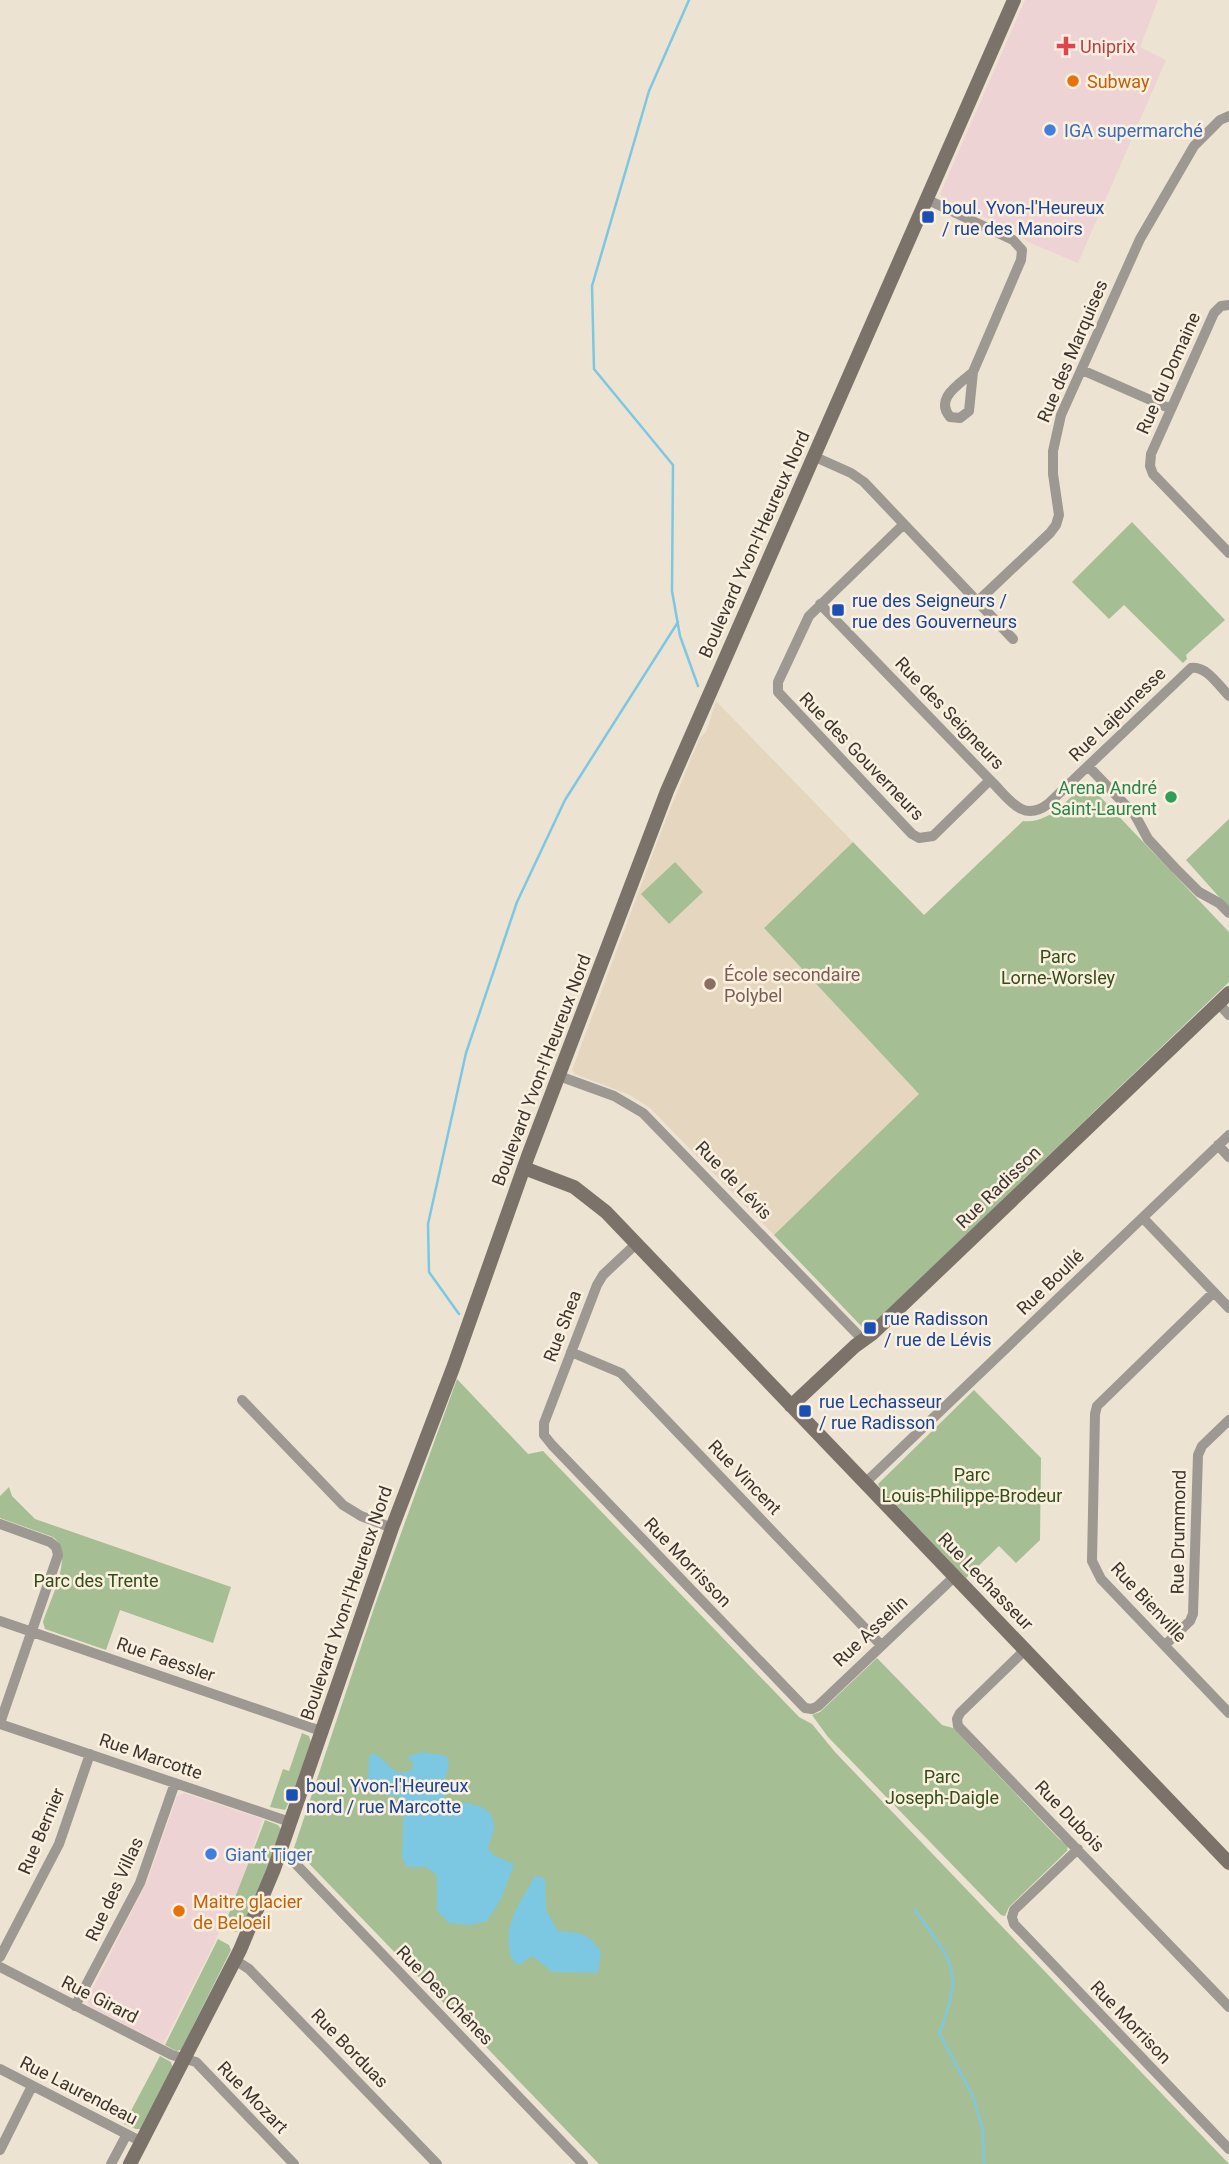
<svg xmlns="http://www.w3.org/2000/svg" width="1229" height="2164" font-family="Roboto,sans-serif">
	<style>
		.commercial { fill: #eed3d5 }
		.built { fill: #e5d7bf }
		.green { fill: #a5be93 }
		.water { fill: #7cc8e2 }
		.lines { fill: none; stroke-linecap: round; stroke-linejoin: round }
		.stream { stroke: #7cc8e2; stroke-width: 2.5 }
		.street { stroke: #9d9891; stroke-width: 10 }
		.secondary { stroke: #7b7369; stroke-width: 14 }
		.health-dot { fill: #e0444e; stroke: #fbf0df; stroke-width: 2.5 }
		.food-dot { fill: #e8710a; stroke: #fbf0df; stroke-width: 2.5 }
		.shop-dot { fill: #3f7fe0; stroke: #fbf0df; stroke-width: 2.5 }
		.transit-dot { fill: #1a4fb4; stroke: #fbf0df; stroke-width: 2.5 }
		.leisure-dot { fill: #2e9e5b; stroke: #fbf0df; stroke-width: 2.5 }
		.education-dot { fill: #8d6e63; stroke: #fbf0df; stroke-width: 2.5 }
		.labels { text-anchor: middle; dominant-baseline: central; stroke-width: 5; stroke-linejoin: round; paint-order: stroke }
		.health-label { font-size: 18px; fill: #be3a42; stroke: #fbf0df; text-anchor: start }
		.food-label { font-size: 18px; fill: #c56008; stroke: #fbf0df; text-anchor: start }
		.shop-label { font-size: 18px; fill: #366cbe; stroke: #fbf0df; text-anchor: start }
		.transit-label { font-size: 18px; fill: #164399; stroke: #fbf0df; text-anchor: start }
		.street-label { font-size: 18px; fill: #3a362f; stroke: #fbf0df }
		.leisure-label { font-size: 18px; fill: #27864d; stroke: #fbf0df; text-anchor: end }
		.park-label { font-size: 18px; fill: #304e15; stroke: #fbf0df }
		.education-label { font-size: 18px; fill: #785e54; stroke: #fbf0df; text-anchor: start }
	</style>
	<rect width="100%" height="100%" fill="#ede3d2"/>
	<!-- commercial -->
	<path class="commercial" d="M1025,0H1158L1140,47L1166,60L1078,263L1028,242L1014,230L943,199L940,194Z
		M184,1793L263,1819L237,1893L209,1954L163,2044L90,2007L87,2000L148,1879L177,1796Z"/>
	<!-- built -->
	<path class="built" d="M716,701L853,842L764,928L920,1094L774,1235L650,1108L630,1095L575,1074L572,1070L662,829L700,737L706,732Z"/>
	<!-- green -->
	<path class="green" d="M1132,522L1225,620L1186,655L1187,659L1183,663L1124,605L1109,619L1072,582Z
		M1086,782L1229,932V982L869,1328L864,1329L774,1235L919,1094L764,928L853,842L924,915L1023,821C1050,824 1068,799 1086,782Z
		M1229,819V908L1186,860Z
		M675,862L703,892L669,924L641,894Z
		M457,1379L528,1454L543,1451L799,1717L812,1724L835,1752L1229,2164H599L294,1848L375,1605Z
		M974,1390L1041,1458L1040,1540L1016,1563L999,1546L966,1578L880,1488L878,1484Z
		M9,1487L12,1496L35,1519L231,1587L213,1643L120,1610L106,1650L45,1629L43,1622C50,1599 75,1555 53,1537L0,1518V1496Z
		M877,1658L942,1725L953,1728L1059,1839L1068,1845L1067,1851L1009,1907L1005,1916L1001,1915L828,1737L812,1715L820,1712Z
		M302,1733L309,1736L311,1742L294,1792L288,1790L285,1797L290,1800L285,1810L270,1807L283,1769L289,1771Z
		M265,1820L278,1825L281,1829L264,1878L242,1930L235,1932L224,1926Z
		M218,1939L229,1945L231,1950L181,2050L176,2051L165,2045Z
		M160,2056L171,2062L173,2069L142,2129H136L124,2124Z"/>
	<!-- water -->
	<path class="water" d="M422,1752L447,1756L449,1766L441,1790L448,1802C465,1803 493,1802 494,1826C494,1832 490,1842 488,1848L493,1855L514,1864L501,1899L487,1921L470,1925L449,1923L437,1911V1875L426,1867H407L402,1857L404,1800L398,1796L385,1795L368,1780L369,1756L374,1753C389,1762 394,1780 413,1769V1763L407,1757Z
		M535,1876L545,1878L546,1910L558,1931C582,1933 587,1932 601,1952L598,1973L553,1972L532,1956L521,1964L514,1963C498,1930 520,1903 535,1876Z"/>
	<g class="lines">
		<!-- stream -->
		<path class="stream" d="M689,0L649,91L592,286L594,369L673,465L672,591L680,636L698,686
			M459,1314L429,1272L428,1224L466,1053L517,902L565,800L678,622
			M915,1910C952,1962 965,1970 939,2033L973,2096L983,2130L984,2164"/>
		<!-- street -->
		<path class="street" d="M926,199L1013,240L1022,250L1021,260L973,372L969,411L960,418L950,417C934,398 960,384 973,372
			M1229,305L1221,306L1214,313L1151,454L1150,466L1153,474L1229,553
			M1082,370L1171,409
			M813,456L851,473L864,482L1013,639
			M904,524L809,616L778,682V692L912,834L919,838L933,836L990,780
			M978,601L1050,533L1056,525L1059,515L1053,474V451L1061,415L1140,239L1194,146L1220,120L1229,116
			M820,604L990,780C1008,797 1022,824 1048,804L1191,668C1206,665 1219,686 1229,696
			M1088,766L1135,815L1148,839L1175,868L1199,892L1219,903L1229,913
			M1218,1003L1229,1015
			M559,1076L614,1096L643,1113L863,1340
			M1218,1145L1229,1157
			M1143,1218L1229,1308
			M636,1244L603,1275L597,1285L544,1423V1435L552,1445L805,1708L812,1709L818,1706L954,1577
			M1214,1292L1097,1406L1095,1414L1092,1561L1101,1579L1229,1713
			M571,1352L621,1373L881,1645
			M242,1400L343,1505L361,1516L392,1528
			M865,1483L1229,1135
			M0,1524L50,1542L56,1547L58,1555L0,1723
			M0,1621L321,1731
			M1165,1645L1190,1621L1193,1614L1198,1455L1202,1446L1229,1420
			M1025,1650L960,1713L957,1719L958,1726L1229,2007
			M0,1724L290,1822
			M1078,1849L1014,1910L1012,1917L1014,1924L1229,2149
			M279,1855L292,1860L583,2164
			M0,1957L59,1844L90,1754
			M235,1960L249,1969L437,2164
			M0,1967L172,2055L196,2062L294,2164
			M75,2006L140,1883L175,1783
			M0,2069L142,2142
			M0,2150L32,2086
			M111,2164L127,2134"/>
		<!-- secondary -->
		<path class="secondary" d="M524,1168L574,1187L606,1212L1229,1863
			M791,1406L855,1346L873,1333L1229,993
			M130,2164L240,1950L274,1869L392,1528L453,1368L528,1156L667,791L1014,0"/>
	</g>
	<!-- markers -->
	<path class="health-dot" d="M1062.5 35.5h7v7h7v7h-7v7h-7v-7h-7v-7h7z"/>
	<g class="food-dot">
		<circle cx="1073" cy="81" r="7"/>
		<circle cx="179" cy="1911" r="7"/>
	</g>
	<g class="shop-dot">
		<circle cx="1050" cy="130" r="7"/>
		<circle cx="211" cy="1854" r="7"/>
	</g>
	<g class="transit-dot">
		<rect x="921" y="210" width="14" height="14" rx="3.5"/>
		<rect x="831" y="603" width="14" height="14" rx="3.5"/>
		<rect x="863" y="1321" width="14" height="14" rx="3.5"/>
		<rect x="798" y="1404" width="14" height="14" rx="3.5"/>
		<rect x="285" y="1788" width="14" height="14" rx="3.5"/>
	</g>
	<circle class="leisure-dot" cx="1171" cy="797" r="7"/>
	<circle class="education-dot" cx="710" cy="984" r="7"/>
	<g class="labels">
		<!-- health labels -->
		<g class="health-label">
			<text x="1080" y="46">Uniprix</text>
		</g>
		<!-- food labels -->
		<g class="food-label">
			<text x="1087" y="81">Subway</text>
			<text x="193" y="1901">Maitre glacier<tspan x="193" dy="21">de Beloeil</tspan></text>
		</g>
		<!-- shop labels -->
		<g class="shop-label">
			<text x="1064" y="130">IGA supermarché</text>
			<text x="225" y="1854">Giant Tiger</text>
		</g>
		<!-- transit labels -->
		<g class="transit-label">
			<text x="942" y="207">boul. Yvon-l'Heureux<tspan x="942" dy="21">/ rue des Manoirs</tspan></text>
			<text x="852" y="600">rue des Seigneurs /<tspan x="852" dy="21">rue des Gouverneurs</tspan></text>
			<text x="884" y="1318">rue Radisson<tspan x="884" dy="21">/ rue de Lévis</tspan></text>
			<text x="819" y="1401">rue Lechasseur<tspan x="819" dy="21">/ rue Radisson</tspan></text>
			<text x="306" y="1785">boul. Yvon-l'Heureux<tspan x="306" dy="21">nord / rue Marcotte</tspan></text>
		</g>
		<!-- street labels -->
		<g class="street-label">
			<text transform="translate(1072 351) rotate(-67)">Rue des Marquises</text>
			<text transform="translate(1168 373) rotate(-66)">Rue du Domaine</text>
			<text transform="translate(754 544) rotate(-66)">Boulevard Yvon-l'Heureux Nord</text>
			<text transform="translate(950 713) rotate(46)">Rue des Seigneurs</text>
			<text transform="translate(1117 714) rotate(-44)">Rue Lajeunesse</text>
			<text transform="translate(862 756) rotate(46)">Rue des Gouverneurs</text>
			<text transform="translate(541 1070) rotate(-69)">Boulevard Yvon-l'Heureux Nord</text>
			<text transform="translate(734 1180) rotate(46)">Rue de Lévis</text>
			<text transform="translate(998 1187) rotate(-44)">Rue Radisson</text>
			<text transform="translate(1050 1282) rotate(-44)">Rue Boullé</text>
			<text transform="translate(562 1326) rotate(-69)">Rue Shea</text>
			<text transform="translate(745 1477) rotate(46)">Rue Vincent</text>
			<text transform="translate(1178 1532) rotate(-89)">Rue Drummond</text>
			<text transform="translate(688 1562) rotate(46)">Rue Morrisson</text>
			<text transform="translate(986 1581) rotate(46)">Rue Lechasseur</text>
			<text transform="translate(1149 1602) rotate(47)">Rue Bienville</text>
			<text transform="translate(346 1603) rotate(-71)">Boulevard Yvon-l'Heureux Nord</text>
			<text transform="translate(870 1631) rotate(-43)">Rue Asselin</text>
			<text transform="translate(166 1659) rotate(19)">Rue Faessler</text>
			<text transform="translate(151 1756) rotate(19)">Rue Marcotte</text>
			<text transform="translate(1070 1816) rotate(46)">Rue Dubois</text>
			<text transform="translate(41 1831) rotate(-67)">Rue Bernier</text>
			<text transform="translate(114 1889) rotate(-65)">Rue des Villas</text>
			<text transform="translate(445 1995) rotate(46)">Rue Des Chênes</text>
			<text transform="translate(100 1999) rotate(27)">Rue Girard</text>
			<text transform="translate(1131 2022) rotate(46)">Rue Morrison</text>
			<text transform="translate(350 2048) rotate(46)">Rue Borduas</text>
			<text transform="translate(79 2090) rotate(27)">Rue Laurendeau</text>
			<text transform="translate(253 2097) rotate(46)">Rue Mozart</text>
		</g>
		<!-- leisure labels -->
		<g class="leisure-label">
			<text x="1157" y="787">Arena André<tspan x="1157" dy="21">Saint-Laurent</tspan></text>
		</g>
		<!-- park labels -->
		<g class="park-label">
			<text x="1058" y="956">Parc<tspan x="1058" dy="21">Lorne-Worsley</tspan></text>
			<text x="972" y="1474">Parc<tspan x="972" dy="21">Louis-Philippe-Brodeur</tspan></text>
			<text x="96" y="1580">Parc des Trente</text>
			<text x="942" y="1776">Parc<tspan x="942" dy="21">Joseph-Daigle</tspan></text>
		</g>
		<!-- education labels -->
		<g class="education-label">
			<text x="724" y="974">École secondaire<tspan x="724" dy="21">Polybel</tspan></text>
		</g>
	</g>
</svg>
